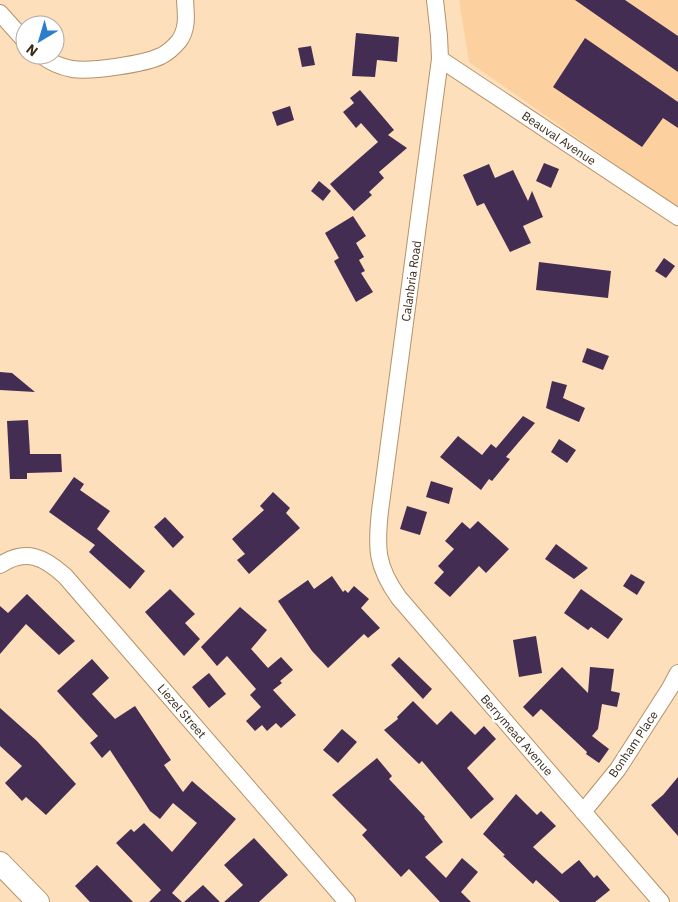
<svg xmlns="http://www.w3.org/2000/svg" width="678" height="902" font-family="'IBM Plex Sans',sans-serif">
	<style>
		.built { fill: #fcd19f }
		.building { fill: #442d53 }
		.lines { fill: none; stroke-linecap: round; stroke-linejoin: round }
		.street-casing { stroke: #b59268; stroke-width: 18 }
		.secondary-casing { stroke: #b59268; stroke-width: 24 }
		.street { stroke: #fff; stroke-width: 16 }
		.secondary { stroke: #fff; stroke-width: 22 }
		.labels { text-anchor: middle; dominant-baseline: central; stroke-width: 5; stroke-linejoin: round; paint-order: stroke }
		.street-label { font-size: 12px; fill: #382918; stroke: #fff }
	</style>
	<rect width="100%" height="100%" fill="#fddfbc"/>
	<!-- built -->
	<path class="built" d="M459,0H678V208L469,62Z"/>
	<!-- building -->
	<path class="building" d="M575,0H625L678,36V72Z
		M356,33L399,37L397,62L377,60L375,77L352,76Z
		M585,38L678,102V128L663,118L642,147L553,87Z
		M311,46L315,65L302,67L298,48Z
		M360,90L394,130L388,135L407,148L379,172L384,178L369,192L372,195L354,211L330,184L378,142L361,123L356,128L343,112L354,103L350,98Z
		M290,106L294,120L277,126L272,112Z
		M544,163L559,169L551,188L536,181Z
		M489,164L495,178L513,170L528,201L532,191L543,217L523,226L531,243L510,252L484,203L477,206L463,175Z
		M319,181L331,191L323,201L311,191Z
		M353,216L366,236L356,243L364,257L359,260L365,271L361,273L373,292L356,302L334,261L339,258L325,233Z
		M664,258L675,266L666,278L655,271Z
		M539,262L611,271L608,298L536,290Z
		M587,348L609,356L603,370L582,362Z
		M0,372L12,373L35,392L0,390Z
		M552,381L567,385L563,398L585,408L579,422L546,408Z
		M523,416L535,423L506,457L510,459L492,481L489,479L481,490L440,457L458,436L482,455L491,444L496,448Z
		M28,420L30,454H61L62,472L27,473V479H10L7,421Z
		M559,439L576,450L567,463L551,452Z
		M74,477L84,484L80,490L110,511L97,529L145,571L130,589L89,552L95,545L49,512Z
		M431,481L453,488L449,504L426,497Z
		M273,492L290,508L286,513L300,528L249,574L237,560L245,554L232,539L264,510L260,506Z
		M407,506L427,512L420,535L400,529Z
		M165,517L184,537L173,548L154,527Z
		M478,521L509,549L486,573L479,566L450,597L434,583L444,572L438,566L454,549L445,541L462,522L470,529Z
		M556,544L588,568L574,579L545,559Z
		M631,574L645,582L637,595L623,586Z
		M332,576L343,592L345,590L348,593L354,586L369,599L361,608L380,628L368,638L364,634L328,668L312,651L278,601L308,580L314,589Z
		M170,589L195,614L185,623L200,639L184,656L145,612Z
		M581,589L623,619L608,639L591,627L588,630L564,613Z
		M27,594L75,641L59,655L26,624L0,654V606L8,613Z
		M240,607L267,630L251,649L268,668L281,657L293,670L280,681L282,683L273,690L296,715L281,728L276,723L267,731L262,725L255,731L246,721L261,707L250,695L256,689L227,656L217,666L201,647Z
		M536,636L542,673L519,677L513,640Z
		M399,657L432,689L423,699L391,665Z
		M92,659L109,678L92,694L115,719L135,706L171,760L164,765L183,792L192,781L236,819L172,893L182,902H149L161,890L116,843L131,829L134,832L144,823L172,852L197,823L173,803L160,819L150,811L110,750L102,758L90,743L98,736L57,691Z
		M562,667L588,693L590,667L614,669L611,691L620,693L617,707L602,704L598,729L592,736L609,749L599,763L586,754L587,752L541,709L533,717L523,707Z
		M209,673L226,694L209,708L192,687Z
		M413,701L437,725L451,711L475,735L484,726L496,739L467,768L494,799L471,819L422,761L419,764L384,730L398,719L397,717Z
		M0,708L37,741L76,784L46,815L26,797L22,801L5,783L22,766L0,746Z
		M342,729L357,742L338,763L323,750Z
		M377,758L392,776L389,779L425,817L424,818L443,842L425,857L446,878L462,858L478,872L461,892L471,902H440L409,869L401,877L362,835L367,830L332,795Z
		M678,777V836L651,805L663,795Z
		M516,794L537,815L541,811L556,826L533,847L562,874L579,860L594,878L597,875L610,890L595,902H560L536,880L533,884L503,856L505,855L483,834Z
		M254,838L288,875L259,902H224L243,885L224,865Z
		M97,865L133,902H90L75,886Z
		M203,885L220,902H184Z"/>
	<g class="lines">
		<defs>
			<path id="street" d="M435,0L439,36L440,59L380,511C376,548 376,566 399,598L661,902
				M0,13L25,41
				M41,55C50,62 61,67 72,69C91,72 144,64 161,56C167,53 174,47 179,41C188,29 186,14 185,0
				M440,59L678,217
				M0,565C26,548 44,557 65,576L347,902
				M583,812L618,769L670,688L678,673"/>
			<path id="secondary" d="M0,863L38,902"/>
		</defs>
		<!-- street casing -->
		<use href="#street" class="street-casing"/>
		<!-- secondary casing -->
		<use href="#secondary" class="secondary-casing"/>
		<!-- street -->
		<use href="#street" class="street"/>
		<!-- secondary -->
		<use href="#secondary" class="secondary"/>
	</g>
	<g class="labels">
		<!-- street labels -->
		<g class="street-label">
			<text transform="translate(559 138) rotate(34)">Beauval Avenue</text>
			<text transform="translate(411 281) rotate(-82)">Calanbria Road</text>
			<text transform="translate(182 711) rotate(49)">Liezel Street</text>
			<text transform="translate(517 735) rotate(49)">Berrymead Avenue</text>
			<text transform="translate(633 744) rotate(-56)">Bonham Place</text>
		</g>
	</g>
	<!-- north arrow -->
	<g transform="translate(40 40) rotate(218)"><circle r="24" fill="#ffffff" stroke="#afa9a3"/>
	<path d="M0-4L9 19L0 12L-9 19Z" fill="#2c7ecd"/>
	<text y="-8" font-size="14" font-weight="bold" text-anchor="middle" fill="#382918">N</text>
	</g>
</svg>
